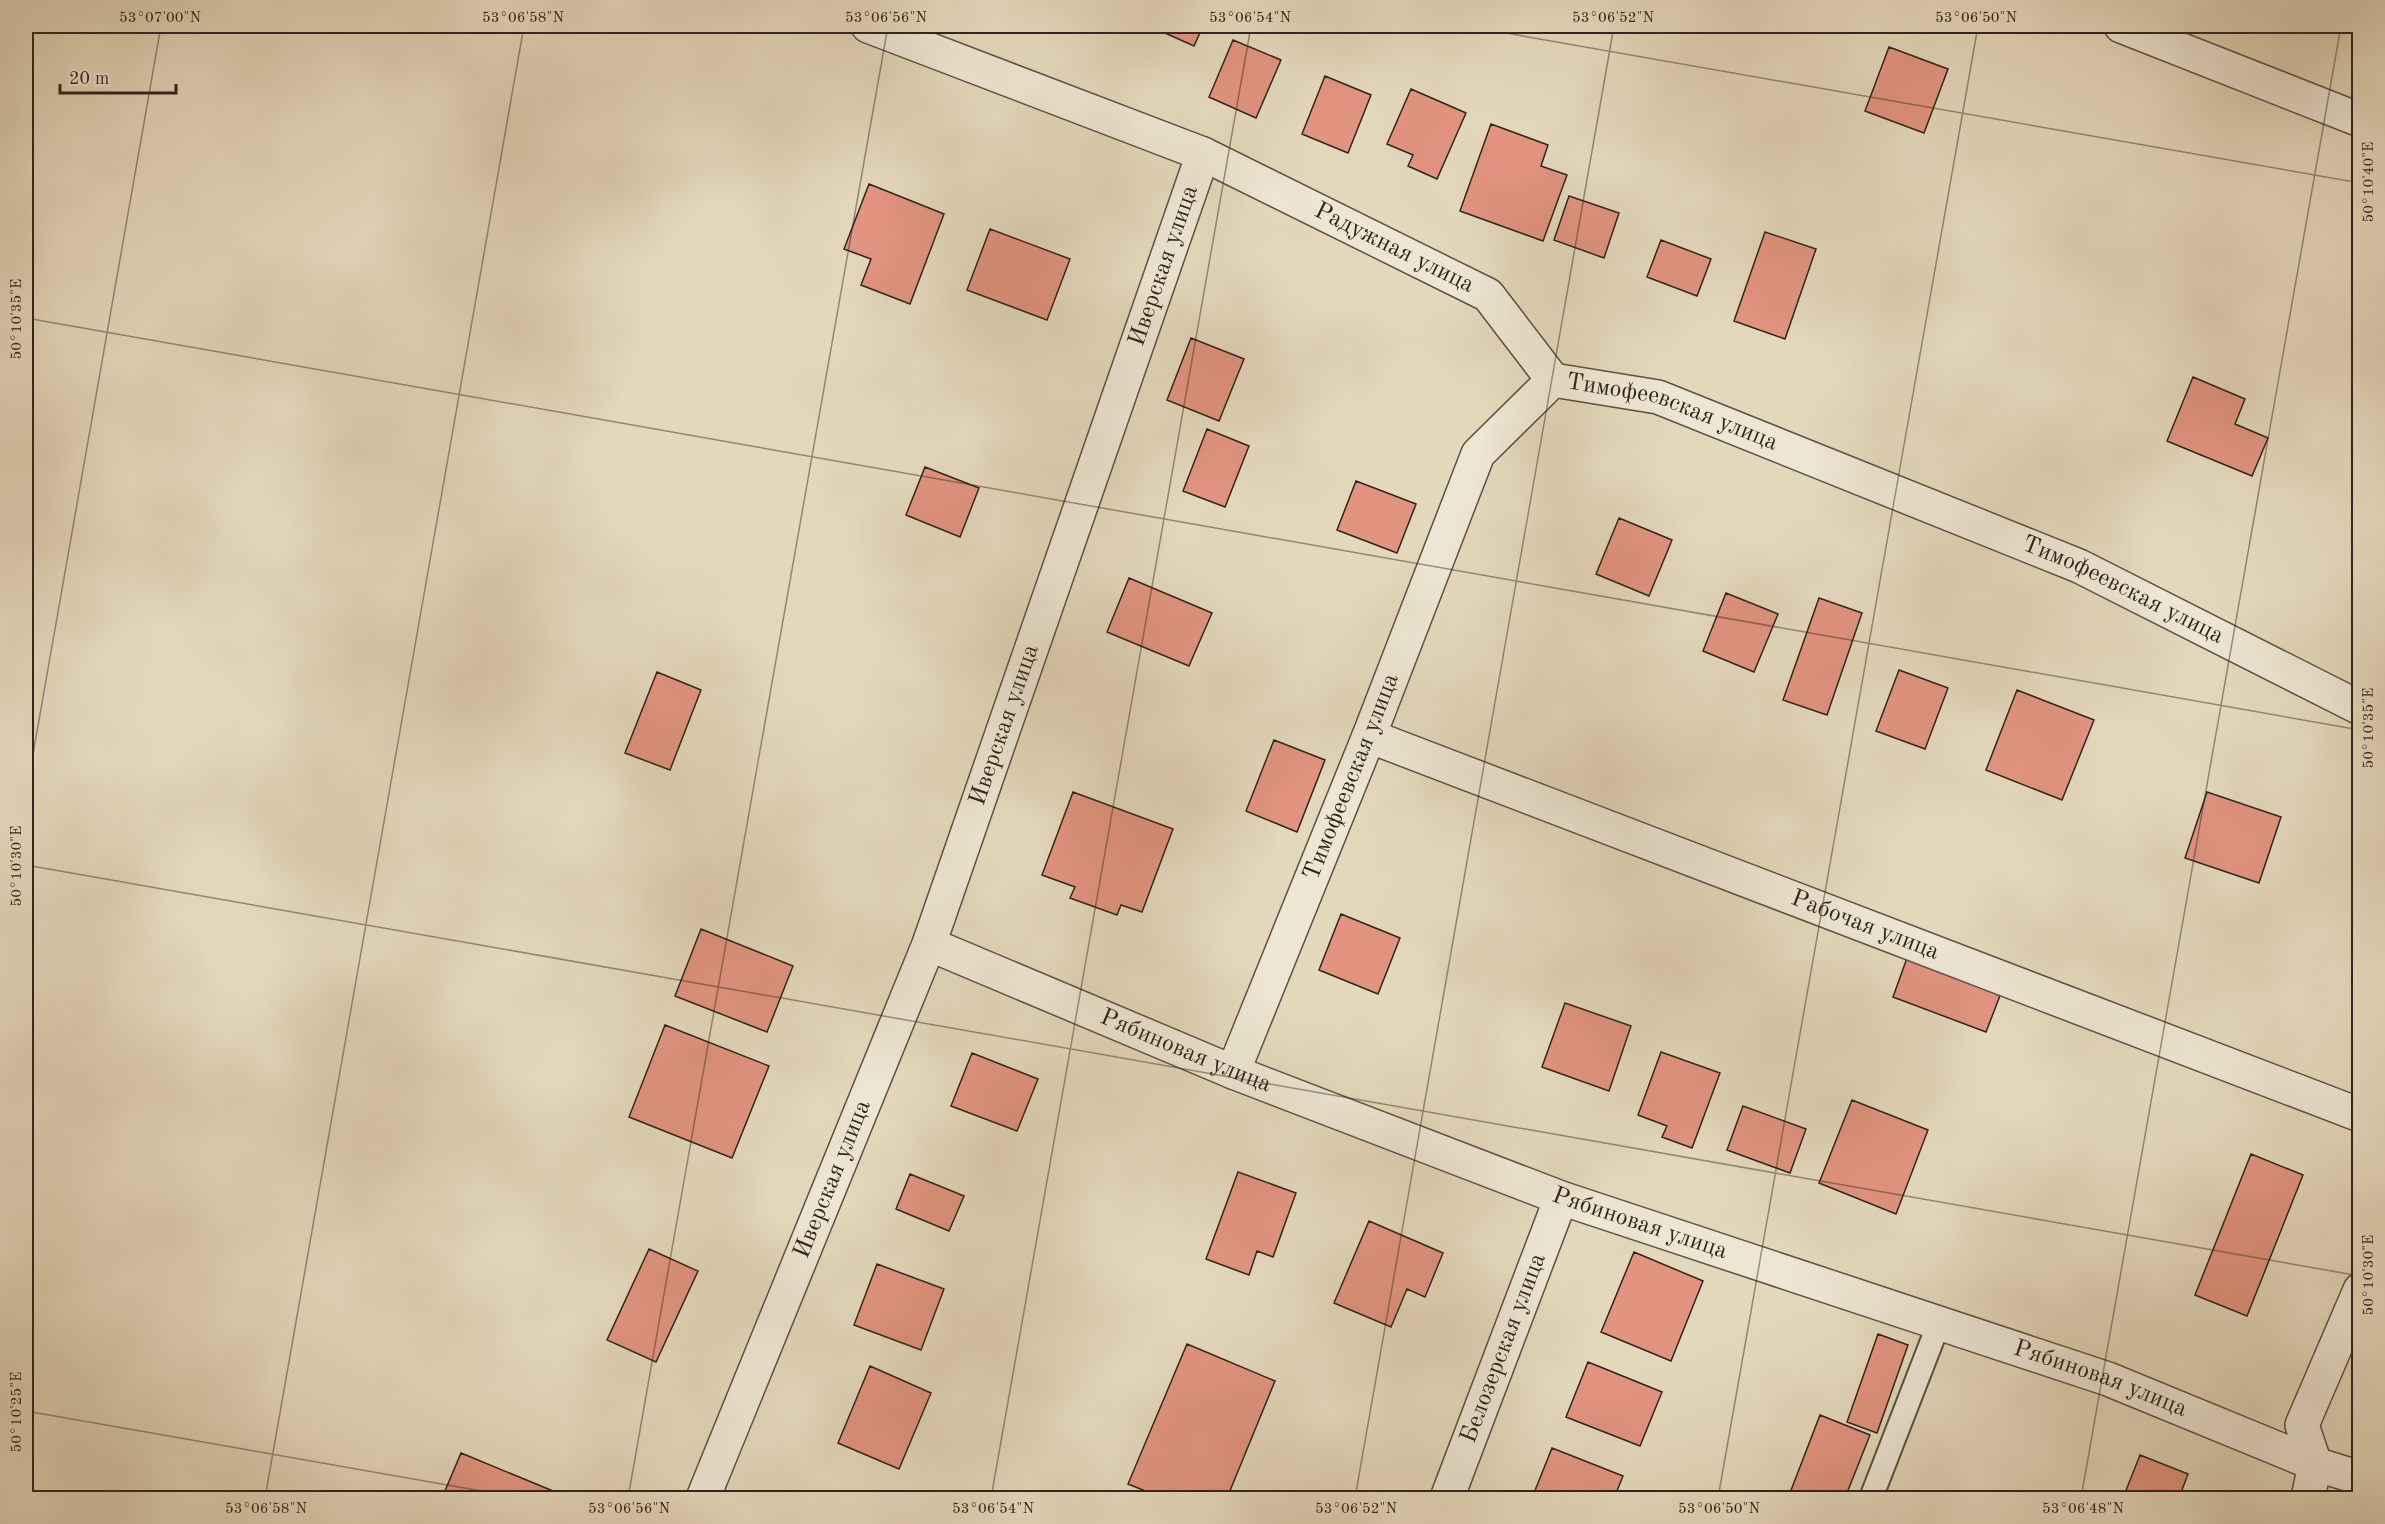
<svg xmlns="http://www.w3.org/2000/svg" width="2385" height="1524" font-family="'Old Standard TT',serif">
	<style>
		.building { fill: #e29481; stroke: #30231c; stroke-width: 1.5 }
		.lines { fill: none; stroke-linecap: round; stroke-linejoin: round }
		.lane-casing { stroke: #5d5044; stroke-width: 26 }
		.street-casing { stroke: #5d5044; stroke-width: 36 }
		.lane { stroke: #ede6d3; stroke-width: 22 }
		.street { stroke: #ede6d3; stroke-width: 33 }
		.ticks { fill: none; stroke: #30231c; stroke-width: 1.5; stroke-opacity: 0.45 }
		.labels { text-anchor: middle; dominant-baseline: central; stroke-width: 5; stroke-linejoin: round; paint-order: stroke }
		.street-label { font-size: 24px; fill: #30231c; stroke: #ede6d3 }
		.neatline { fill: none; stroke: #30231c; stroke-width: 2 }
		.ticks-label { font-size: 15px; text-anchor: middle; fill: #30231c }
	</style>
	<rect width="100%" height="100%" fill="#e4d8bc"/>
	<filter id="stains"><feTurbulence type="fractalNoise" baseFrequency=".00333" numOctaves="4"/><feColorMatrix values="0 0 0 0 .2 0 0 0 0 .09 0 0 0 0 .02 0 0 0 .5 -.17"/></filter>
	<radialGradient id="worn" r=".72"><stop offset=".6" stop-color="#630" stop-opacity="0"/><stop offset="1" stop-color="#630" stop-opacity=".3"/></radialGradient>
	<!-- building -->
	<path class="building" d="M1128,26H1145L1143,31Z
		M1157,26H1203L1194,46L1156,29Z
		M1233,40L1281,60L1256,118L1209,97Z
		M1889,47L1948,69L1924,133L1865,111Z
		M1325,76L1371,95L1348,153L1302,134Z
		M1411,89L1466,113L1437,179L1408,166L1413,155L1387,144Z
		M1491,124L1548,145L1541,166L1567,175L1543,241L1460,211Z
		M869,184L944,214L910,304L861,285L871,259L844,249Z
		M1569,196L1619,213L1604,258L1554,240Z
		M990,229L1070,259L1047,320L967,290Z
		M1765,232L1816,249L1785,339L1734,321Z
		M1661,240L1711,259L1697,296L1647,277Z
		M1191,338L1244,359L1219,421L1167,400Z
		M2193,377L2245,399L2235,424L2268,438L2252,476L2167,441Z
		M1207,429L1249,446L1225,507L1183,491Z
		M925,467L979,488L960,537L906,515Z
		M1356,481L1416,504L1397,553L1337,530Z
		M1619,518L1672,540L1649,596L1596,574Z
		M1129,578L1212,613L1189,666L1107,632Z
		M1726,593L1778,614L1754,672L1703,651Z
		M1819,598L1862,613L1827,715L1783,700Z
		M1899,670L1948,688L1925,749L1876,731Z
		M657,672L701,690L670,770L625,753Z
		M2017,690L2094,720L2062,800L1986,770Z
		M1274,740L1325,760L1297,832L1246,811Z
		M1073,792L1173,829L1142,912L1121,905L1117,915L1070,898L1075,887L1042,875Z
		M2207,792L2281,817L2259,883L2185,858Z
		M1341,914L1400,938L1378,994L1319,970Z
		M701,929L793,966L767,1032L675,996Z
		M1907,958L2001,993L1986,1032L1893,997Z
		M1565,1003L1631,1026L1609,1091L1542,1067Z
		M665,1025L769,1066L732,1158L629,1117Z
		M1661,1052L1720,1073L1692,1148L1662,1137L1667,1126L1638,1115Z
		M972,1053L1038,1079L1017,1131L951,1106Z
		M1852,1100L1928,1130L1896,1214L1819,1183Z
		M1743,1106L1806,1129L1790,1173L1727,1150Z
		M2251,1154L2303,1175L2247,1316L2195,1295Z
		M1238,1172L1296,1193L1273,1257L1257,1251L1249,1275L1206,1259Z
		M910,1174L964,1196L949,1231L896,1209Z
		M1369,1221L1443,1253L1425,1297L1407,1289L1391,1327L1334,1303Z
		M649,1249L698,1271L656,1362L607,1340Z
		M1634,1252L1703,1281L1671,1361L1601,1332Z
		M877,1264L944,1289L921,1350L854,1325Z
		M1878,1334L1908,1345L1877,1433L1847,1422Z
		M1187,1344L1275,1381L1227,1498H1163L1128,1484Z
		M1588,1362L1662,1392L1640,1446L1566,1417Z
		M870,1366L931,1393L899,1469L838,1443Z
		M1820,1415L1870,1435L1845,1498H1788Z
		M1552,1448L1623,1476L1614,1498H1532Z
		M461,1453L570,1498H442Z
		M2140,1455L2188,1474L2179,1498H2123Z"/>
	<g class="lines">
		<defs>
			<path id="lane" d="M1871,1498L1939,1323"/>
			<g id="street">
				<path d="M2121,26L2360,120"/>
				<path id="s1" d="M1203,154L1488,295L1553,380"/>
				<path id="s2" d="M1369,736L2360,1115"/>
				<path id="s3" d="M929,944L1233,1072L1561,1198L2108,1379L2315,1464L2360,1478"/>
				<path id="s4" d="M1233,1072L1369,736L1478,454L1553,380L1658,397L2079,566L2360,708"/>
				<path id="s5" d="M703,1498L929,944L1203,154L868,26"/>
				<path id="s6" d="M1447,1498L1561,1198"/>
				<path d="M2308,1498L2315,1464L2302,1425L2360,1290"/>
			</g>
		</defs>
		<!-- lane casing -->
		<use href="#lane" class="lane-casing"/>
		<!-- street casing -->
		<use href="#street" class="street-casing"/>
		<!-- lane -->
		<use href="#lane" class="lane"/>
		<!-- street -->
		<use href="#street" class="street"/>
	</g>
	<!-- ticks -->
	<path class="ticks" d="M1466,26L2360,183M26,318L2360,730M26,794L161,26M26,865L2360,1276M26,1411L522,1498M265,1498L524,26M628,1498L888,26M991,1498L1251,26M1355,1498L1614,26M1718,1498L1978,26M2081,1498L2341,26"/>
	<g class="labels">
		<!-- street labels -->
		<g class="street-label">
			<text stroke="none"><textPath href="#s1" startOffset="213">Радужная улица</textPath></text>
			<text stroke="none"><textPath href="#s5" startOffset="1316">Иверская улица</textPath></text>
			<text stroke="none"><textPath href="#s4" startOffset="894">Тимофеевская улица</textPath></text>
			<text stroke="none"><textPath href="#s4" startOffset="1380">Тимофеевская улица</textPath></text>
			<text stroke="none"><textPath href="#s5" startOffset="830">Иверская улица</textPath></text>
			<text stroke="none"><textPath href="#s4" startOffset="318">Тимофеевская улица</textPath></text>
			<text stroke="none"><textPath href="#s2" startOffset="531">Рабочая улица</textPath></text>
			<text stroke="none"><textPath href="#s3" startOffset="278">Рябиновая улица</textPath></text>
			<text stroke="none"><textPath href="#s5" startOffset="344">Иверская улица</textPath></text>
			<text stroke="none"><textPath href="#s3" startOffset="764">Рябиновая улица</textPath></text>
			<text stroke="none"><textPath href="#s6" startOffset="160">Белозерская улица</textPath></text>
			<text stroke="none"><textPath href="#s3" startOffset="1250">Рябиновая улица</textPath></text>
		</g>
	</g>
	<!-- margin -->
	<rect width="2385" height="1524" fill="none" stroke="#e4d8bc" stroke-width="66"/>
	<!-- scale -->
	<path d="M60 84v9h116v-9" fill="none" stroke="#30231c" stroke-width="3"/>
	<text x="69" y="84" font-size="18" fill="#30231c" stroke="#ede6d3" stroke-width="4.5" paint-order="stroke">20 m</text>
	<rect x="33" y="33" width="2319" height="1458" class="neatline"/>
	<g class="ticks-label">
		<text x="160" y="22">53°07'00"N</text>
		<text x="523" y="22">53°06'58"N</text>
		<text x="886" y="22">53°06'56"N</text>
		<text x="1250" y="22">53°06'54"N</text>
		<text x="1613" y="22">53°06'52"N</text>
		<text x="1976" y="22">53°06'50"N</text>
		<text transform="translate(2368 182) rotate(-90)" y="5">50°10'40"E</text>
		<text transform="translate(16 319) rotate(-90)" y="5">50°10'35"E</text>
		<text transform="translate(2368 728) rotate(-90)" y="5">50°10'35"E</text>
		<text transform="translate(16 866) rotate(-90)" y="5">50°10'30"E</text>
		<text transform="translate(2368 1275) rotate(-90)" y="5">50°10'30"E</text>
		<text transform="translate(16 1412) rotate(-90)" y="5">50°10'25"E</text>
		<text x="266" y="1513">53°06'58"N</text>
		<text x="629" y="1513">53°06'56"N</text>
		<text x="993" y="1513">53°06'54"N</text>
		<text x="1356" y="1513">53°06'52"N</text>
		<text x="1719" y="1513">53°06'50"N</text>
		<text x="2083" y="1513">53°06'48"N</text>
	</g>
	<rect width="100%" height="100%" filter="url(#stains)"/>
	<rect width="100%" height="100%" fill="url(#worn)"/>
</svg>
